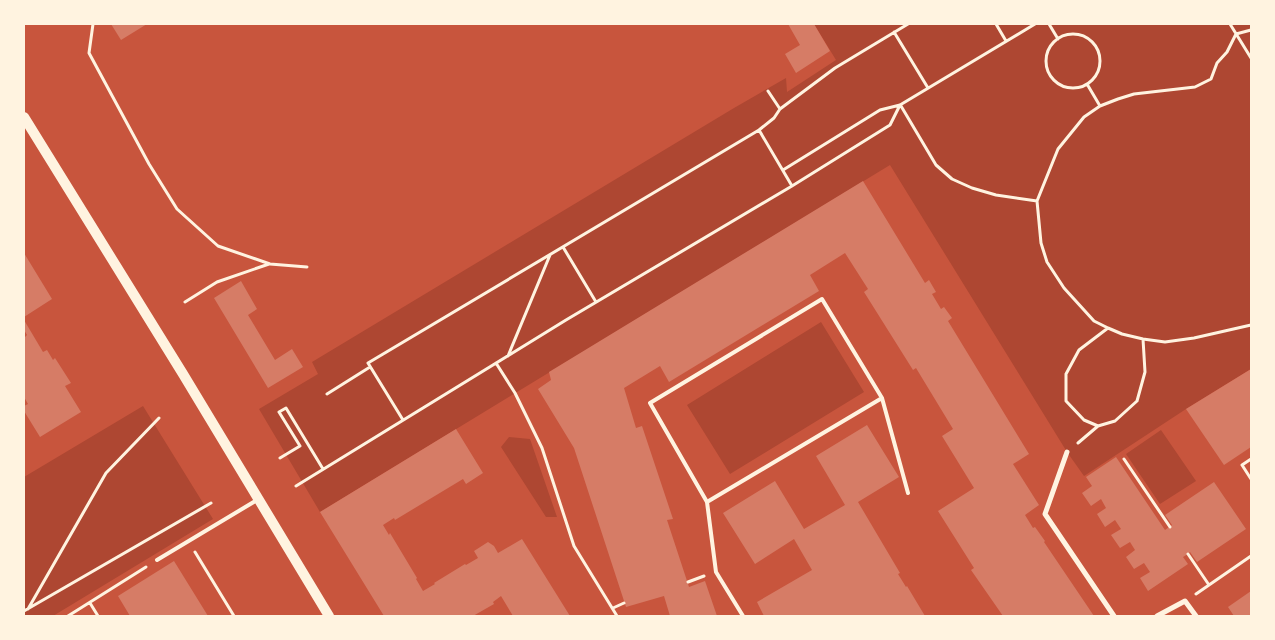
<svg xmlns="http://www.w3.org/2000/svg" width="1275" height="640" font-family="Arial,sans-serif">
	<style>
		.green { fill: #ae4732 }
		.building { fill: #d67c66 }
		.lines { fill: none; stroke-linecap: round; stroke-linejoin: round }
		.path { stroke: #fff3e0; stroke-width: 3 }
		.service { stroke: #fff3e0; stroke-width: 4 }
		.minor { stroke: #fff3e0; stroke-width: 5 }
		.secondary { stroke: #fff3e0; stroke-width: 10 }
	</style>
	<rect width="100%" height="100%" fill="#c8553d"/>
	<!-- green -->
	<path class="green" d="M814,24H1251V369L1186,409L1084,476L1067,452L890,165L320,512L259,409L318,374L312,362L734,108L786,78L787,92L836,60Z
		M821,322L864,392L730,474L687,405Z
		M143,406L213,519L53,616H24V477Z
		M1161,430L1196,481L1160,504L1126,454Z
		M509,437L530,439L557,517H546L501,447Z"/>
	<!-- building -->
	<path class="building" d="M111,24H147L121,40Z
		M788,24H814L830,51L796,73L785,54L800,45Z
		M863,181L925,283L929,280L936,292L932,294L941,309L944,307L952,318L948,321L1029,454L1013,464L1039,505L1025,515L1033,528L1035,527L1045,541L1044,542L1094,616H1003L971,570L974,568L938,511L974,488L942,436L953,429L916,368L913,370L864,292L868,289L845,253L810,275L819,291L669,382L660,366L624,388L636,428L642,426L673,519L667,520L689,587L705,581L717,616H670L664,596L626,607L574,448L538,389L551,380L549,372Z
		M24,253L52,299L24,317Z
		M241,281L257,309L248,315L275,360L292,349L303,367L268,388L214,298Z
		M24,320L43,352L47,350L53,360L55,358L71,383L65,386L81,412L40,437L24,411V406L28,404L24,397V338L27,335L24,330Z
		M1251,369V447L1224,465L1186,409Z
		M867,425L899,477L858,502L900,573L898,574L906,587L907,586L925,616H764L757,602L812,570L794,539L755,564L723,513L775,481L804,529L845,505L816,456Z
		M456,429L483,473L466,484L463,479L395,520L394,518L383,525L389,535L390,533L417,578L416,579L423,591L435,584L434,583L465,564L466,565L478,558L474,551L488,542L494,546L498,553L522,539L570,616H513L501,596L493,602L494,604L473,616H384L320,512Z
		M1116,457L1165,530L1172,525L1165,515L1214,482L1246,529L1197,562L1190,552L1188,554L1183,557L1188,564L1148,591L1140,578L1150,572L1144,563L1134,569L1126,557L1135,550L1130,542L1120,548L1111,535L1121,529L1115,520L1105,527L1097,514L1106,508L1101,499L1091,506L1082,493L1092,486L1086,477Z
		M174,561L208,616H130L118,596Z
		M1251,591V616H1234L1228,607Z"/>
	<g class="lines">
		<!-- path -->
		<path class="path" d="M93,24L89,53L149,164L177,209L218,246L270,264L307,267
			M996,24L1006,41
			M1049,24L1058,39
			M1230,24L1251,58
			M1251,30L1236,34L1227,52L1217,63L1211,79L1195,87L1134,94L1118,99L1100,106L1084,117L1058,149L1037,201L1041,243L1047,262L1064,288L1094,321L1108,328L1122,334L1143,339L1165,342L1194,338L1251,325
			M894,32L928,88
			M1046 61a27 27 0 1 1 54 0a27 27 0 1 1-54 0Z
			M1087,84L1100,106
			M768,91L780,109
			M901,106L936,165L952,179L972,188L996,195L1037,201
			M759,130L792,186
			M783,170L880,110L900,105L1035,24
			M563,247L596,302
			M185,302L217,282L269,264
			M508,356L550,255
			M496,363L515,393L542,448L574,546L617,616
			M327,394L370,367
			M403,420L368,363L759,130L774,118L780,109L835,68L908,24
			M1098,426L1084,420L1066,401V374L1079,350L1108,328
			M1078,443L1098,426L1115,421L1137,401L1145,372L1143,339
			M280,458L300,446L279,412L286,408L323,469
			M1124,459L1170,527
			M1251,459L1242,465L1251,479
			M296,486L566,320L792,186L890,125L900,105
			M195,552L234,616
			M1188,554L1209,585
			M688,582L704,576
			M1196,594L1251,556
			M90,603L98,616
			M613,608L624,603
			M28,609L106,473L159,418
			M24,611L211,503
			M68,616L146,567"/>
		<!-- service -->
		<path class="service" d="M882,398L707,502L650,403L822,299L882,398L908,493
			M707,502L716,572L743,616
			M157,560L257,500"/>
		<!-- minor -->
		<path class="minor" d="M1067,452L1045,514L1114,616
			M1157,616L1185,601L1196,616"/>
		<!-- secondary -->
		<path class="secondary" d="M24,117L183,374L329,616"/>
	</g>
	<!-- border -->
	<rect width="1275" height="640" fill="none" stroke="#fff3e0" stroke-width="50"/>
</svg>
